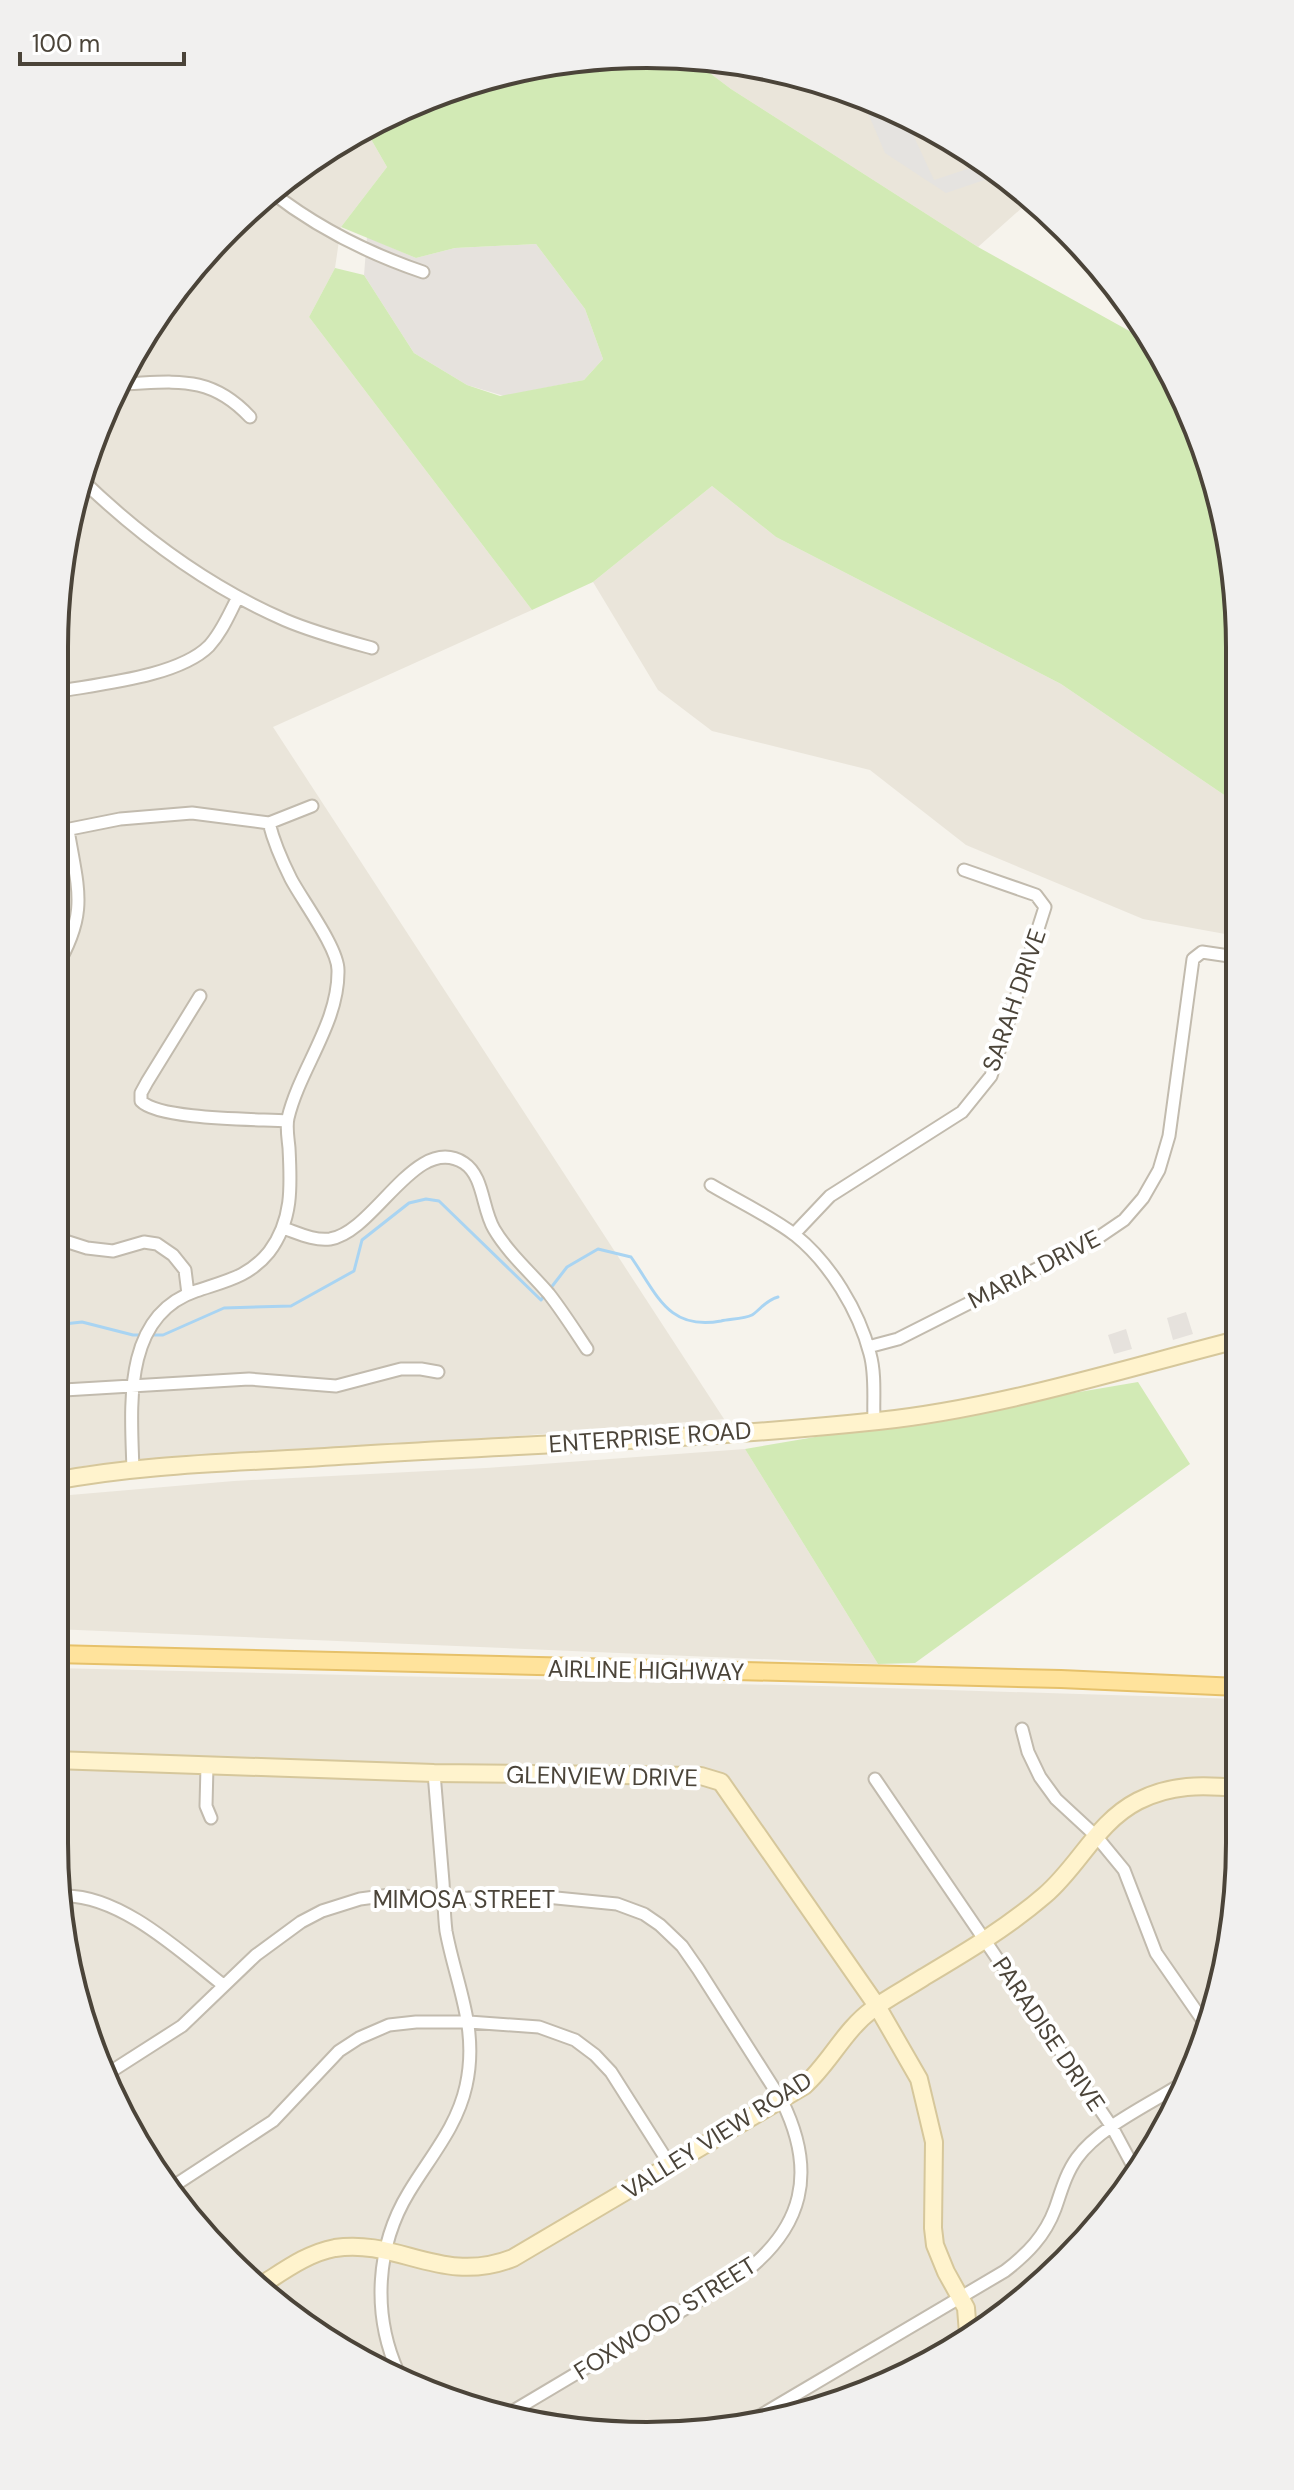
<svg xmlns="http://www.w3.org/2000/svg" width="1294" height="2490" font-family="'DM Sans',sans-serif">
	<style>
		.residential { fill: #eae5da }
		.industrial { fill: #e6e2dd }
		.green { fill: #d2eab5 }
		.parking { fill: #e5e3e0 }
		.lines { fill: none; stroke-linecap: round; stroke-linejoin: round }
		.stream { stroke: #a9d4f2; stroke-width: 3 }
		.street-casing { stroke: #c2bbae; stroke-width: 15 }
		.secondary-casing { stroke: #d6c79b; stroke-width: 20 }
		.primary-casing { stroke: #e6c16a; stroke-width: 20 }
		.street { stroke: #fff; stroke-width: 11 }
		.secondary { stroke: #fff3cd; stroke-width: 16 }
		.primary { stroke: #ffe39c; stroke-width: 16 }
		.labels { text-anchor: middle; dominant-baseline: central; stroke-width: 8; stroke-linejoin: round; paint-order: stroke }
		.street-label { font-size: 24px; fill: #4b4439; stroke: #fff }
		.rim { fill: none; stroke: #4b4439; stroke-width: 4 }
	</style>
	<rect width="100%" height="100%" fill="#f6f3ec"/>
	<!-- residential -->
	<path class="residential" d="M686,55L801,74L910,115L1033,198L978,247L731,89Z
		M364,127L387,167L341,227L335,268L309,317L532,610L273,727L724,1419L346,1450L89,1465L54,1472L55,609L74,493L115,384L177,286L256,201L351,133Z
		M712,486L776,537L1061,684L1236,803V936L1143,919L966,845L870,770L712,731L658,690L593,582Z
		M745,1449L878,1664L54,1629V1499L70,1495L234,1481L486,1468Z
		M54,1668L822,1686L1238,1699L1239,1881L1220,1996L1179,2106L1066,2263L909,2375L724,2431L608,2435L494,2416L318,2336L177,2204L86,2034L54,1843Z"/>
	<!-- industrial -->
	<path class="industrial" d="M367,237L416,258L455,248L536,244L585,309L603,359L584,380L504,396L467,385L414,353L364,275Z
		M1186,1312L1193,1334L1173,1340L1167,1318Z
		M1126,1329L1132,1349L1114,1354L1108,1335Z"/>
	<!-- green -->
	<path class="green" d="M686,55L731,89L978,247L1151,343L1195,420L1235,569L1236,803L1061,684L776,537L712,486L593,582L532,610L309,317L335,268L364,275L414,353L467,385L500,396L584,380L603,359L585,309L536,244L455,248L416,258L341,227L387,167L364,127L457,85L570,59Z
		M1138,1382L1190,1464L915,1663L878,1664L745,1449Z"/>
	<!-- parking -->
	<path class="parking" d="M876,103L903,113L934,180L982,164L999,175L946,193L885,153L865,106Z"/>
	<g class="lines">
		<!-- stream -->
		<path class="stream" d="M550,1289L567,1267L598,1249L631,1257C657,1294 668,1331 721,1321C730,1319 744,1319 752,1315C761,1309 766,1300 778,1297
			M55,1325L82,1322L133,1335H144
			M152,1335H163L224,1308L291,1306L354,1271L362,1240L409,1203L426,1199L439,1201L541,1300L545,1295"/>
		<defs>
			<path id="street" d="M819,83L821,82
				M270,191C316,227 367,253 423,272
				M116,384C172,383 208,372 250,417
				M80,478C140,536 209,587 285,620C313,632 343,640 372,648
				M72,508L89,487
				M55,692C98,684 178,677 209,646C222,632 229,614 238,597
				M269,823L312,806
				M55,832L120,819L192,813L269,823C274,843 282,861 291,879C302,900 338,948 338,970C339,1023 300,1068 288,1118C286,1127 288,1138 289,1148C291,1186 293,1220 269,1252C249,1277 225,1281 196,1291C122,1316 131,1406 133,1470
				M55,969C89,913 78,890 68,830
				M200,996L147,1082L141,1093V1101C159,1120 258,1119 287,1121
				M711,1185C738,1201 770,1216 795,1235C830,1263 859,1311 870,1354C876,1375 873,1400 874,1421
				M283,1228C298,1233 314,1241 330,1239C375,1232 416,1132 464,1163C484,1176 482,1209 494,1229C508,1253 531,1273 549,1294C563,1312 575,1331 587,1349
				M794,1234L830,1196L962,1112L991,1076L1045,907L1036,895L964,870
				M62,1240L87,1248L113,1251L144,1242L157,1244L173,1255L185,1270L188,1294
				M868,1347L898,1339L1096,1239L1124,1220L1143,1198L1159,1170L1169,1136L1193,959L1202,952L1236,957
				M54,1393L64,1390L249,1379L336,1386L401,1369H421L438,1372
				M1022,1729L1028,1752L1040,1777L1056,1799L1096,1836L1124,1870L1156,1953L1208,2028
				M207,1766L206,1806L211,1818
				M875,1779L1112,2127L1134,2168
				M63,1896C119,1894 180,1951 223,1985
				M107,2074L182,2026L256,1955L301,1922L322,1911L360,1899L390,1895L444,1899L536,1896L617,1904L644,1914L660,1925L682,1946L698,1969L782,2101C817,2172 804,2228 740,2276L503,2417
				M169,2189L273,2121L339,2051L359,2038L389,2025L416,2022H469L539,2027L575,2040L595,2055L611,2072L670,2165
				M398,2372C372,2314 376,2246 409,2192C430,2157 457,2127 466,2086C479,2028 456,1985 446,1931C444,1915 444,1898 443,1882C440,1846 437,1810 434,1773
				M746,2424L1005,2271C1027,2254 1045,2236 1055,2209C1061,2192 1066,2173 1077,2158C1101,2125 1155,2102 1189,2079"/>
			<path id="secondary" d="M54,1481C137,1465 223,1463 307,1458C497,1445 689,1441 878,1421C1000,1408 1119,1370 1237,1340
				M54,1760L434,1773L701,1776L721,1782L877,2006L919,2079L934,2142L933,2228L935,2245L946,2272L966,2308L968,2333
				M263,2284C285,2270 308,2253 335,2248C398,2238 442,2286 513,2258L804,2086C830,2063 844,2030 873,2009C889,1997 907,1988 924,1977C966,1952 1008,1927 1045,1895C1079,1866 1097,1822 1138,1801C1171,1784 1202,1785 1238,1788"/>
			<path id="primary" d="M54,1654L1061,1679L1238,1687"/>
		</defs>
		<!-- street casing -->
		<use href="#street" class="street-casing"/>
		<!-- secondary casing -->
		<use href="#secondary" class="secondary-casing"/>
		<!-- primary casing -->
		<use href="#primary" class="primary-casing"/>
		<!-- street -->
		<use href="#street" class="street"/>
		<!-- secondary -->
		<use href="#secondary" class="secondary"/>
		<!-- primary -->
		<use href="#primary" class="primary"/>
	</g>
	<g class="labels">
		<!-- street labels -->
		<g class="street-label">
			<text transform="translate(1014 1000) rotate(-71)">SARAH DRIVE</text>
			<text transform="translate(1034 1269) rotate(-27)">MARIA DRIVE</text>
			<text transform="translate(650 1437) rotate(-4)">ENTERPRISE ROAD</text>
			<text transform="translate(646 1670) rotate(1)">AIRLINE HIGHWAY</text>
			<text transform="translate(602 1776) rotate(1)">GLENVIEW DRIVE</text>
			<text x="464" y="1899">MIMOSA STREET</text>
			<text transform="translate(1049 2034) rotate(56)">PARADISE DRIVE</text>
			<text transform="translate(717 2135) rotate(-32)">VALLEY VIEW ROAD</text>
			<text transform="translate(665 2318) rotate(-32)">FOXWOOD STREET</text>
		</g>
	</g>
	<!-- crop -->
	<path d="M0 0H1294V2490H0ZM647 68H647A579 579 0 0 1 1226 647V1843A579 579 0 0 1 647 2422H647A579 579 0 0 1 68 1843V647A579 579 0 0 1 647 68Z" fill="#f1f0ef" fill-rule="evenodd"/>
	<path class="rim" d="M647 68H647A579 579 0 0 1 1226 647V1843A579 579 0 0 1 647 2422H647A579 579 0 0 1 68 1843V647A579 579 0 0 1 647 68Z"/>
	<!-- scale -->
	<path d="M20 52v12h164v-12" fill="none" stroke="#4b4439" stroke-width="4"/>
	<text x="32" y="52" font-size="24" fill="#4b4439" stroke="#ffffff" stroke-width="6" paint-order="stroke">100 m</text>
</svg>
